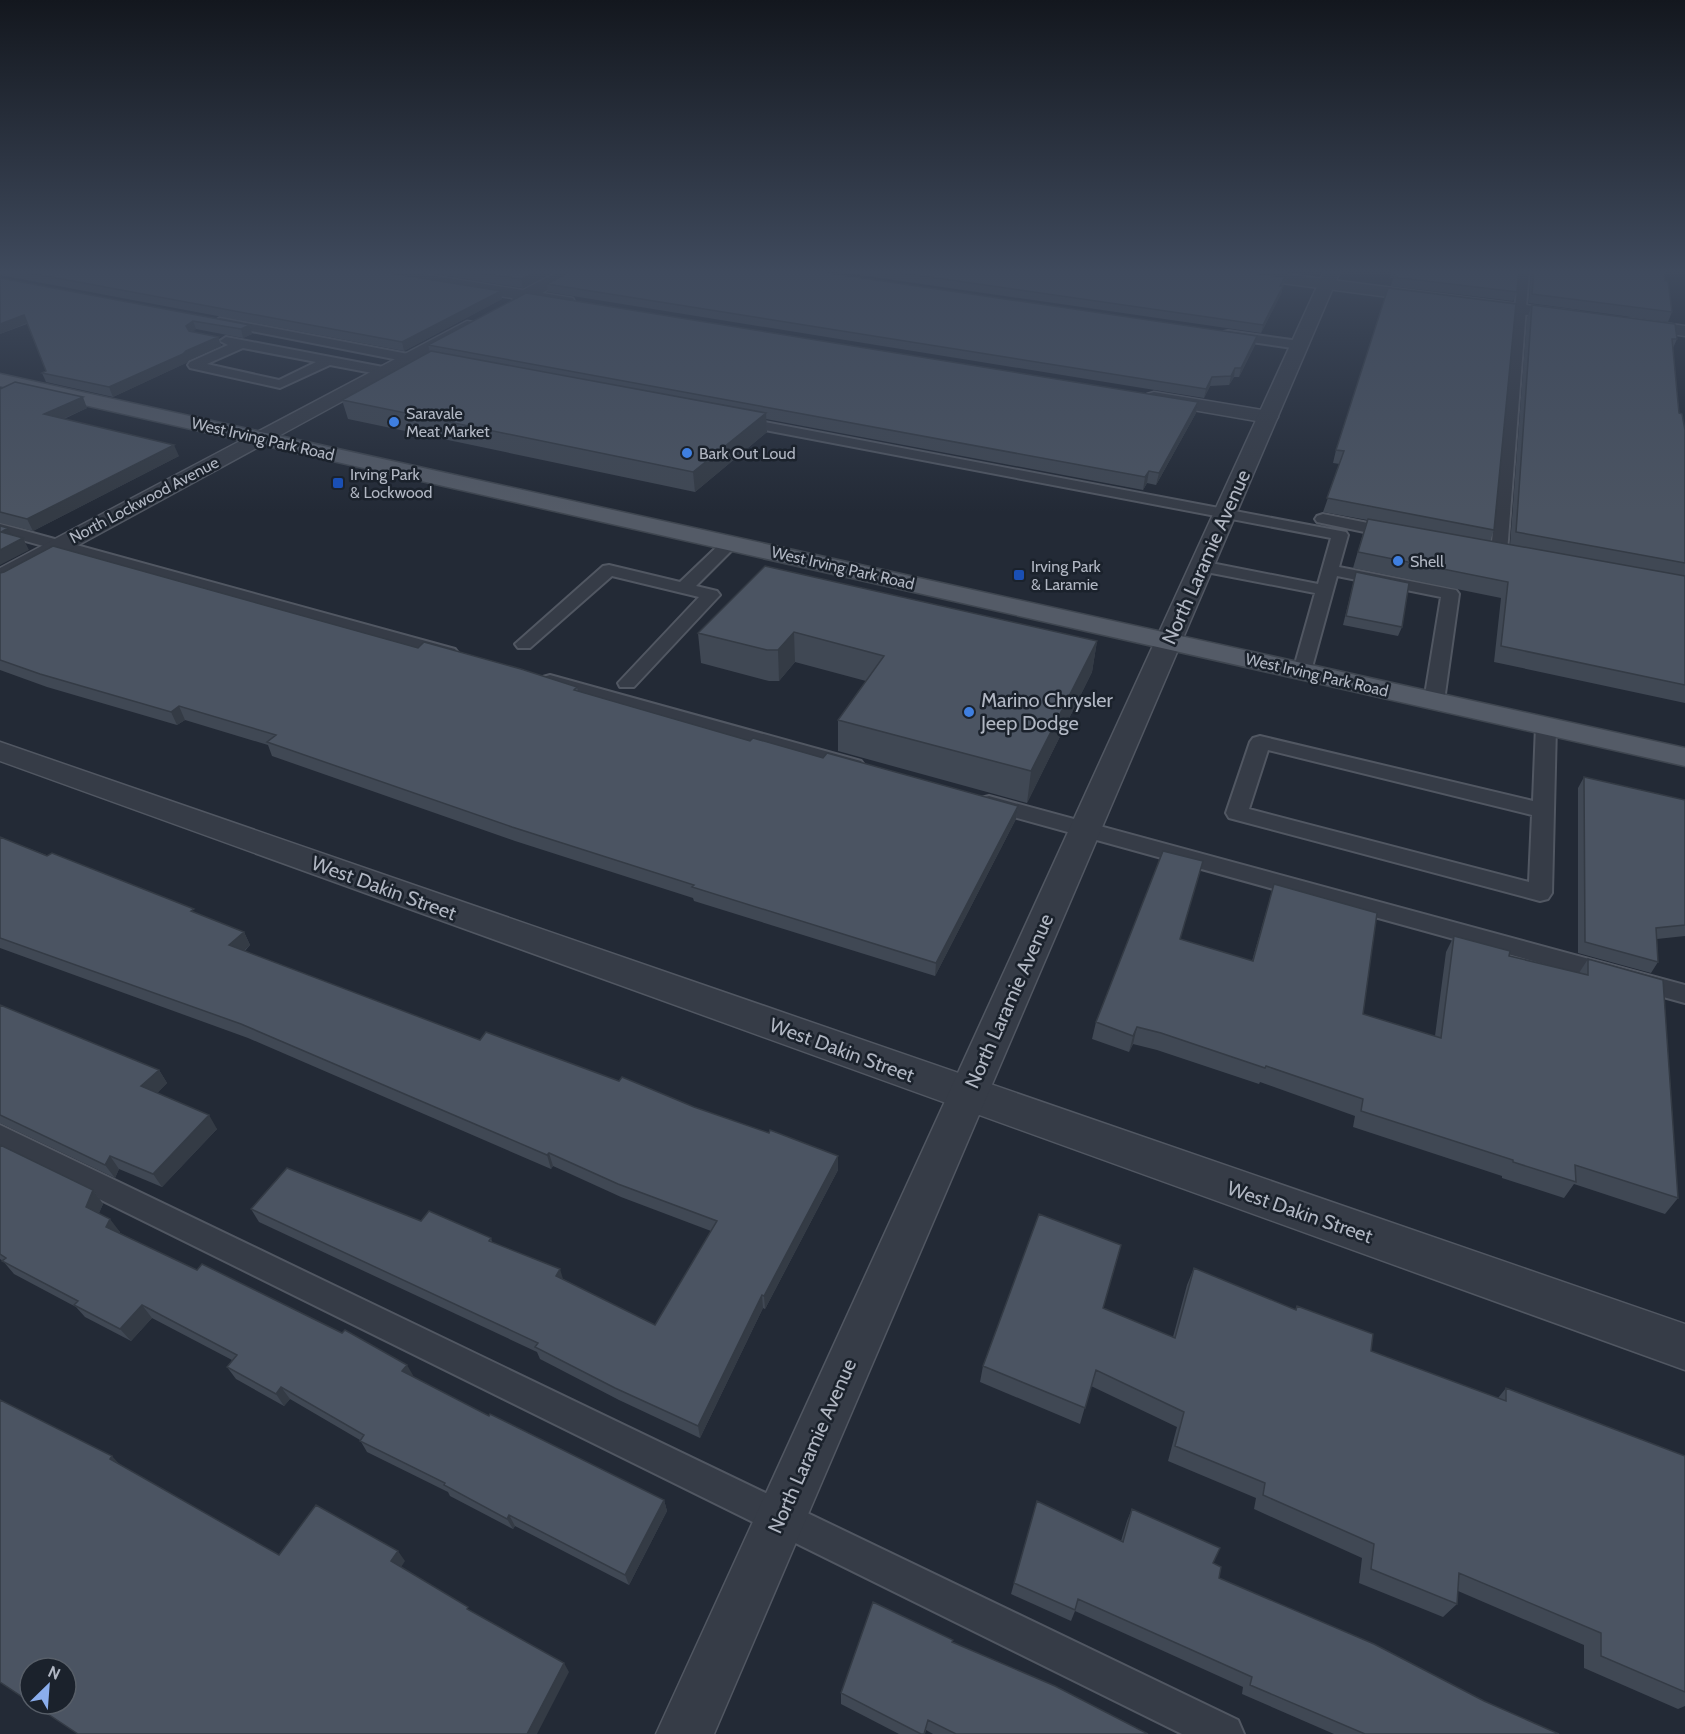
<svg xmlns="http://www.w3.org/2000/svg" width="1685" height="1734" font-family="Cabin,sans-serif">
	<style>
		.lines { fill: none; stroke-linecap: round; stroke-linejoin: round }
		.service-casing { stroke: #515762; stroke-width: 4 }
		.minor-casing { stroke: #515762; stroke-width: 3 }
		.tertiary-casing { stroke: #515762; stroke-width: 3 }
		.primary-casing { stroke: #3f4650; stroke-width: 3 }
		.service { fill: #363c47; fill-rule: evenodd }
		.minor { fill: #363c47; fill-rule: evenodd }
		.tertiary { fill: #363c47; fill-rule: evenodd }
		.primary { fill: #545b67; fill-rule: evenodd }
		.wall { fill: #404854 }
		.shaded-wall { fill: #343b45 }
		.building { fill: #4b5462; stroke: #343b45; stroke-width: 1.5 }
		.shop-dot { fill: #3f7fe0; stroke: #1b222c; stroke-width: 2 }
		.transit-dot { fill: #1a4fb4; stroke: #1b222c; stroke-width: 2 }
		.labels { text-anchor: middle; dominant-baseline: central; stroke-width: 5; stroke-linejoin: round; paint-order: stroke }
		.far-poi-label { font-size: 16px; fill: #b1b7c3; stroke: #1b222c; text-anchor: start }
		.far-street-label { font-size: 16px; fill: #b1b7c3; stroke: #1b222c }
		.street-label { font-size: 20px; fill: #b1b7c3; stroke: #1b222c }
		.poi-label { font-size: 20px; fill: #b1b7c3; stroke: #1b222c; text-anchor: start }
	</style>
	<rect width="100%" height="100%" fill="#232a36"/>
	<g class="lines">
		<defs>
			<path id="service" d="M1519,269H1529L1507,552L1499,557L1491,552Z
				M220,318L429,358L435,362L429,366L216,324L214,322Z
				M1228,331L1299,341L1305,345L1299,349L1224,338V332Z
				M226,337L383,367L389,371L383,375L330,365L280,388L190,368L188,365L190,362L228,345L220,341ZM243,348L316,362L279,380L207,364Z
				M738,417L1346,532L1348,535L1339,567L1450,589L1456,590L1459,594L1444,701L1441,705H1427L1424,701L1441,597L1337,576L1311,671L1309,675H1295L1293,671L1315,593L1201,571L1193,566L1201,561L1318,584L1331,538L733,424L731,421L733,418Z
				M1323,514L1393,528L1401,533L1393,538L1317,522L1315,519L1317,516Z
				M0,524L455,649L458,653L455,657H443L0,534Z
				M730,538L738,543L736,546L696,586L717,591L720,595L634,687H620L618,683L699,597L612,576L530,648H518L515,644L603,566L609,565L680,582L724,540Z
				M550,675L861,761L864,765L861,769L854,771L543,685L541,681L543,677Z
				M1546,720L1553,722L1556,726L1552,893L1548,899L1540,901L1229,818L1226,813L1250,742L1253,738L1260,736L1533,801L1536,726L1539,722ZM1268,750L1532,815L1529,882L1249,809Z
				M989,796L1685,985V1003L981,808L978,803L981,798Z
				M0,1125L1238,1720L1244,1734H1182L0,1150Z"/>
			<path id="minor" d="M356,269H392L523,290L563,269H582L542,293L573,298L575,302L573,306L567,307L528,301L520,303L514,301L512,298L364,274Z
				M1204,269H1246L1573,311L1579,312L1581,316L1579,320L1573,321L1212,274Z
				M1630,318L1685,326V336L1624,327L1621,323L1624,319Z
				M467,321L473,322L476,326L473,330L9,583L0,585V568Z
				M1154,392L1268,411L1275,413L1278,417L1275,421L1268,423L1147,402L1144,398L1147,394Z
				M0,742L1685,1324V1370L0,761Z"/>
			<path id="tertiary" d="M1325,269H1341L714,1734H656Z"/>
			<path id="primary" d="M0,374L1685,748V766L0,386Z"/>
		</defs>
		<!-- service casing -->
		<use href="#service" class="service-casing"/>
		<!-- minor casing -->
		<use href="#minor" class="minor-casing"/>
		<!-- tertiary casing -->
		<use href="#tertiary" class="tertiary-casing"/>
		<!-- primary casing -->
		<use href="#primary" class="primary-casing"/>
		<!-- service -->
		<use href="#service" class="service"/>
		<!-- minor -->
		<use href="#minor" class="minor"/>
		<!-- tertiary -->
		<use href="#tertiary" class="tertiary"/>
		<!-- primary -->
		<use href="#primary" class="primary"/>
	</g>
	<!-- wall -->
	<path class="wall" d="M0,269H365L502,299L404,351L0,275Z
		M404,269H559L523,288Z
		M818,269H1218L1285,277L1281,294L1261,333Z
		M1262,269H1292L1290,272Z
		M1393,269L1517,292L1513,301L1391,286L1393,278H1390Z
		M1531,269H1664L1665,281L1672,312L1668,322L1529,303Z
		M0,278L250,325L252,334L243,338L196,329L192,332L218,337L221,346L189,360L186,363L113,397L46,382L42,373L46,371L27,324L0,334Z
		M547,284L1257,336L1255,345L1239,377H1234L1229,385L1210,386L1204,398L548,292Z
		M1388,288L1494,530L1490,541L1510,545L1527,318L1532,305L1677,339L1673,348L1679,413L1685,430V703L1494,662L1501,598L1353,568L1367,520L1323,512L1340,464L1333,463L1336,450Z
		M428,345L1198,402L1196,413L1156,485L1147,483L1143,490L766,419L767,432L695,492L348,419L342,400L430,352Z
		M0,389L87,408L64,419L179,456L33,531L0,523Z
		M765,566L1097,641L1092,672L1027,803L838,751V720L866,681L795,662L779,681H769L701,663L698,633Z
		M1356,572L1402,627L1398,636L1343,625Z
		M0,573L418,648L577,687L578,691L750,741L1018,806L1016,819L935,976L694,901L693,898L515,841L272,756L268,745L185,720L177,725L47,687L0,670Z
		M1584,777L1685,800V936L1657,939L1658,962L1651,973L1578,953V788Z
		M0,837L244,932L250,945L245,951L480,1040L619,1081L769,1133L838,1156V1170L765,1309L763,1308L700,1438L619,1400L540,1359L537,1352L259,1222L251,1209L421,1221L491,1238L492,1242L563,1279L655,1325L711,1231L621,1197L553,1166L551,1169L248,1038L0,948Z
		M1274,884L1363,1014L1435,1036L1446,952L1454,936L1509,956L1579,973L1588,959L1678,1198L1665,1214L1574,1184L1564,1198L1502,1178V1176L1353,1127L1355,1116L1260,1082L1259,1084L1157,1050L1133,1044L1129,1052L1092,1039L1096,1022L1252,961Z
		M0,1005L159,1070L167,1083L157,1093L217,1129L162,1187L119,1169L115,1178L0,1123Z
		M0,1145L93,1190L103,1204L99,1213L120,1232V1233L413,1377L489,1416L664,1500L667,1511L629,1585L515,1526L513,1529L450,1496L448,1492L367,1452L360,1440L290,1399L284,1406L236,1379L227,1367L232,1360L152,1318L131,1341L85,1317L76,1307L14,1274L3,1261L0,1259Z
		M1194,1268L1295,1310L1297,1306L1371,1351L1498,1398L1506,1388L1685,1456V1706L1678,1709L1584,1668V1645L1458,1591L1457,1604L1443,1617L1359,1583L1362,1558L1254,1509L1256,1498L1168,1461L1177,1427L1091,1386L1080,1424L980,1382L983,1366L1173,1337L1187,1285Z
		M1037,1501L1121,1541L1127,1521L1132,1509L1213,1563L1219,1578L1484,1701L1559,1734H1334L1242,1694L1243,1687L1075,1611L1071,1621L1011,1594Z
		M953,1642L1148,1734H933L926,1730L925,1734H899L841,1704V1693Z"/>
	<!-- shaded-wall -->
	<path class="shaded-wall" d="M542,269H559L523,288L521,279Z
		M1283,286L1281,294L1261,333L1263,325Z
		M501,291L502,299L404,351L402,342Z
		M24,315L27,323L0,334V324Z
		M193,321L196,329L189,335L186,326Z
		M250,325L252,334L243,338L241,329Z
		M1257,336L1255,345L1239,377L1241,368Z
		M218,337L221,346L189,360L186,363L113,397L109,387L186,351Z
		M1235,368L1234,377L1229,385L1231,376Z
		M1212,377L1210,386L1204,398L1206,389Z
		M83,397L87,408L49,425L44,414Z
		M1198,402L1196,413L1156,485L1159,473Z
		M766,413L767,432L695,492L693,472Z
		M174,445L179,456L33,531L27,519Z
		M1149,471L1147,483L1143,490L1145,477Z
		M8,528L14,540L1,532Z
		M23,538L29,550L0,565V550Z
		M794,632L795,662L779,681L778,650Z
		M1097,641L1092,672L1027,803L1031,771Z
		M179,706L185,720L177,725L171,712Z
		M1018,806L1016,819L935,976L936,963Z
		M244,932L250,945L236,958L229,945Z
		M1137,1027L1133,1044L1129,1052L1133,1036Z
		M159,1070L167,1083L150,1100L141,1086Z
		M209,1115L217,1129L162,1187L153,1174Z
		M549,1153L553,1166L551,1169L547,1155Z
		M110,1156L119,1169L115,1178L105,1165Z
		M838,1156V1170L765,1309L764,1296Z
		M93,1190L103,1204L96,1220L86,1207Z
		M110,1219L120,1232L116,1240L106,1227Z
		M560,1269L564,1282L556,1276Z
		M762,1295L763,1308L700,1438L698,1426Z
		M142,1305L152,1318L131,1341L120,1329Z
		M407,1365L414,1377L402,1371Z
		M281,1387L290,1399L284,1406L276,1394Z
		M112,1456L123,1468L110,1459Z
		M664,1500L667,1511L629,1585L625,1575Z
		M509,1515L515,1526L513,1529L507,1519Z
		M398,1551L405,1561L398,1572L391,1561Z
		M564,1663L569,1672L537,1734H527Z"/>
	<!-- building -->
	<path class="building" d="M8,269H365L501,291L402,342Z
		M453,269H542L521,279Z
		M575,269H801L1257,336L1241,368H1235L1231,376L1212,377L1206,389L547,284Z
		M874,269H1218L1285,277L1280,286H1283L1263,325Z
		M1393,269H1519L1517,292L1393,277L1396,269Z
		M1534,269H1664L1665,281H1668L1672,312L1532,294Z
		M0,278L250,325L241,329L193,321L186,326L189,331L218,337L186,351L183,354L109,387L42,373L46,371L24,315L0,324Z
		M1388,288L1516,304L1494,530L1327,498L1344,451L1336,450Z
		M526,293L1198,402L1159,473L1149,471L1145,477L428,345Z
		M1532,305L1675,324L1677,339H1672L1679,413L1682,414L1685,430V563L1516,532Z
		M431,351L766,413L693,472L342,400Z
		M15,382L83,397L44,414L174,445L27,519L0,512V389Z
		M1368,519L1685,576V685L1501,646L1508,582L1358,552Z
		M0,526L8,528L1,532L23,538L0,550Z
		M53,546L418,648L424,642L521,669L577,687L574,690L750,741L753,738L823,758L827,753L1018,806L936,963L692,887L694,885L512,827L267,742L276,735L179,706L171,712L40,674L0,660V573L4,572Z
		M765,566L1097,641L1031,771L838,720L884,656L794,632L778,650H767L698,633Z
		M1356,572L1409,583L1402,627L1346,616Z
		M1584,777L1685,800V925L1656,928L1658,962L1585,942Z
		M0,837L47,856L52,853L194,909L191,911L244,932L229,945L480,1040L486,1032L619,1081L622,1077L694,1107L769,1133L770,1130L838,1156L764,1296L762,1295L698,1426L615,1388L535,1347L538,1343L251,1209L287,1168L421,1221L429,1211L491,1238L489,1241L560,1269L556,1276L655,1325L717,1221L618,1184L549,1153L547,1155L241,1024L0,938Z
		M1163,851L1203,861L1180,939L1253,961L1274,884L1377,913L1363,1014L1441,1038L1454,936L1510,951L1509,956L1588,975V959L1663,980L1678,1198L1575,1165L1576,1182L1513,1162V1160L1361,1111L1363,1099L1266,1066L1265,1068L1161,1033L1137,1027L1133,1036L1096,1022Z
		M0,1005L159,1070L141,1086L209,1115L153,1174L110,1156L105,1165L0,1115Z
		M0,1145L93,1190L86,1207L110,1219L106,1227L197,1270L202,1264L342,1333L345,1330L407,1365L402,1371L489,1416L490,1414L664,1500L625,1575L509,1515L507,1519L444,1485L445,1483L360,1441L364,1435L281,1387L276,1394L227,1367L237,1355L142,1305L120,1329L74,1305L78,1301L2,1261L6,1258L0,1254Z
		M1039,1214L1121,1245L1103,1308L1175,1338L1194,1268L1296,1310L1297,1306L1373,1334L1371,1351L1506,1401V1388L1685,1456V1692L1601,1656V1633L1459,1573L1457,1604L1371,1569L1374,1544L1263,1495L1265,1483L1175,1446L1184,1412L1096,1370L1085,1408L983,1366Z
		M0,1400L112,1456L110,1459L279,1555L316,1505L398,1551L391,1561L468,1607L467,1609L564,1663L527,1734H78L33,1704H66V1668H30V1702L0,1682Z
		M1037,1501L1123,1542L1132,1509L1220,1548L1213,1563L1221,1567L1219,1578L1374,1644L1484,1701L1559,1734H1365L1250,1685L1252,1677L1078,1599L1075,1610L1014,1583Z
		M873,1602L953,1640L952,1642L1055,1686L1148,1734H956L928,1720L924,1734H921L841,1693Z"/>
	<!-- sky -->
	<linearGradient id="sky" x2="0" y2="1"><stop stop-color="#13171e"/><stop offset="0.53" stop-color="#3f4a5d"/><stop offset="1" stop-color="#3f4a5d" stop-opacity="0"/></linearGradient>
	<rect width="1685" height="512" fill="url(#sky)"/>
	<!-- markers -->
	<g class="shop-dot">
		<circle cx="394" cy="422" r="6"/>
		<circle cx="687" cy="453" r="6"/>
		<circle cx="1398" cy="561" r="6"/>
		<circle cx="969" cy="712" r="6"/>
	</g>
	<g class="transit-dot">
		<rect x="332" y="477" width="12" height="12" rx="3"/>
		<rect x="1013" y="569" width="12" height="12" rx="3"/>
	</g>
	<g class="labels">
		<!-- far-poi labels -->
		<g class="far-poi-label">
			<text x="406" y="413">Saravale<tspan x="406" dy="18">Meat Market</tspan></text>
			<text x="699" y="453">Bark Out Loud</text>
			<text x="350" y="474">Irving Park<tspan x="350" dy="18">&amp; Lockwood</tspan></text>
			<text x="1410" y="561">Shell</text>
			<text x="1031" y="566">Irving Park<tspan x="1031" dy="18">&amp; Laramie</tspan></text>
		</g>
		<!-- far-street labels -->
		<g class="far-street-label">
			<text transform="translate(263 439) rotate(13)">West Irving Park Road</text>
			<text transform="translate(144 500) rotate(-28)">North Lockwood Avenue</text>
			<text transform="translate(843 568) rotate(13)">West Irving Park Road</text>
			<text transform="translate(1317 675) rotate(13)">West Irving Park Road</text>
		</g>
		<!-- street labels -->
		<g class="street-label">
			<text transform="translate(1206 557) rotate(-66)">North Laramie Avenue</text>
			<text transform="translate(384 888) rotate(20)">West Dakin Street</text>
			<text transform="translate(1009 1001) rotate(-66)">North Laramie Avenue</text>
			<text transform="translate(842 1050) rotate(20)">West Dakin Street</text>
			<text transform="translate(1300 1212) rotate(19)">West Dakin Street</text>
			<text transform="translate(812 1446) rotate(-66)">North Laramie Avenue</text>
		</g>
		<!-- poi labels -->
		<g class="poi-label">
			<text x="981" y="700">Marino Chrysler<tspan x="981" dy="23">Jeep Dodge</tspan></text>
		</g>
	</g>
	<!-- north arrow -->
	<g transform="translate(48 1686) rotate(25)"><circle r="28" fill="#1b222c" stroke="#575e68" stroke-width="1.5"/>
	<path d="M0-4.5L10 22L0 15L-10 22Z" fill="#8baeed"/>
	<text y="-9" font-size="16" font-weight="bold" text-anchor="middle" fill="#b1b7c3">N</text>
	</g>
</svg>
